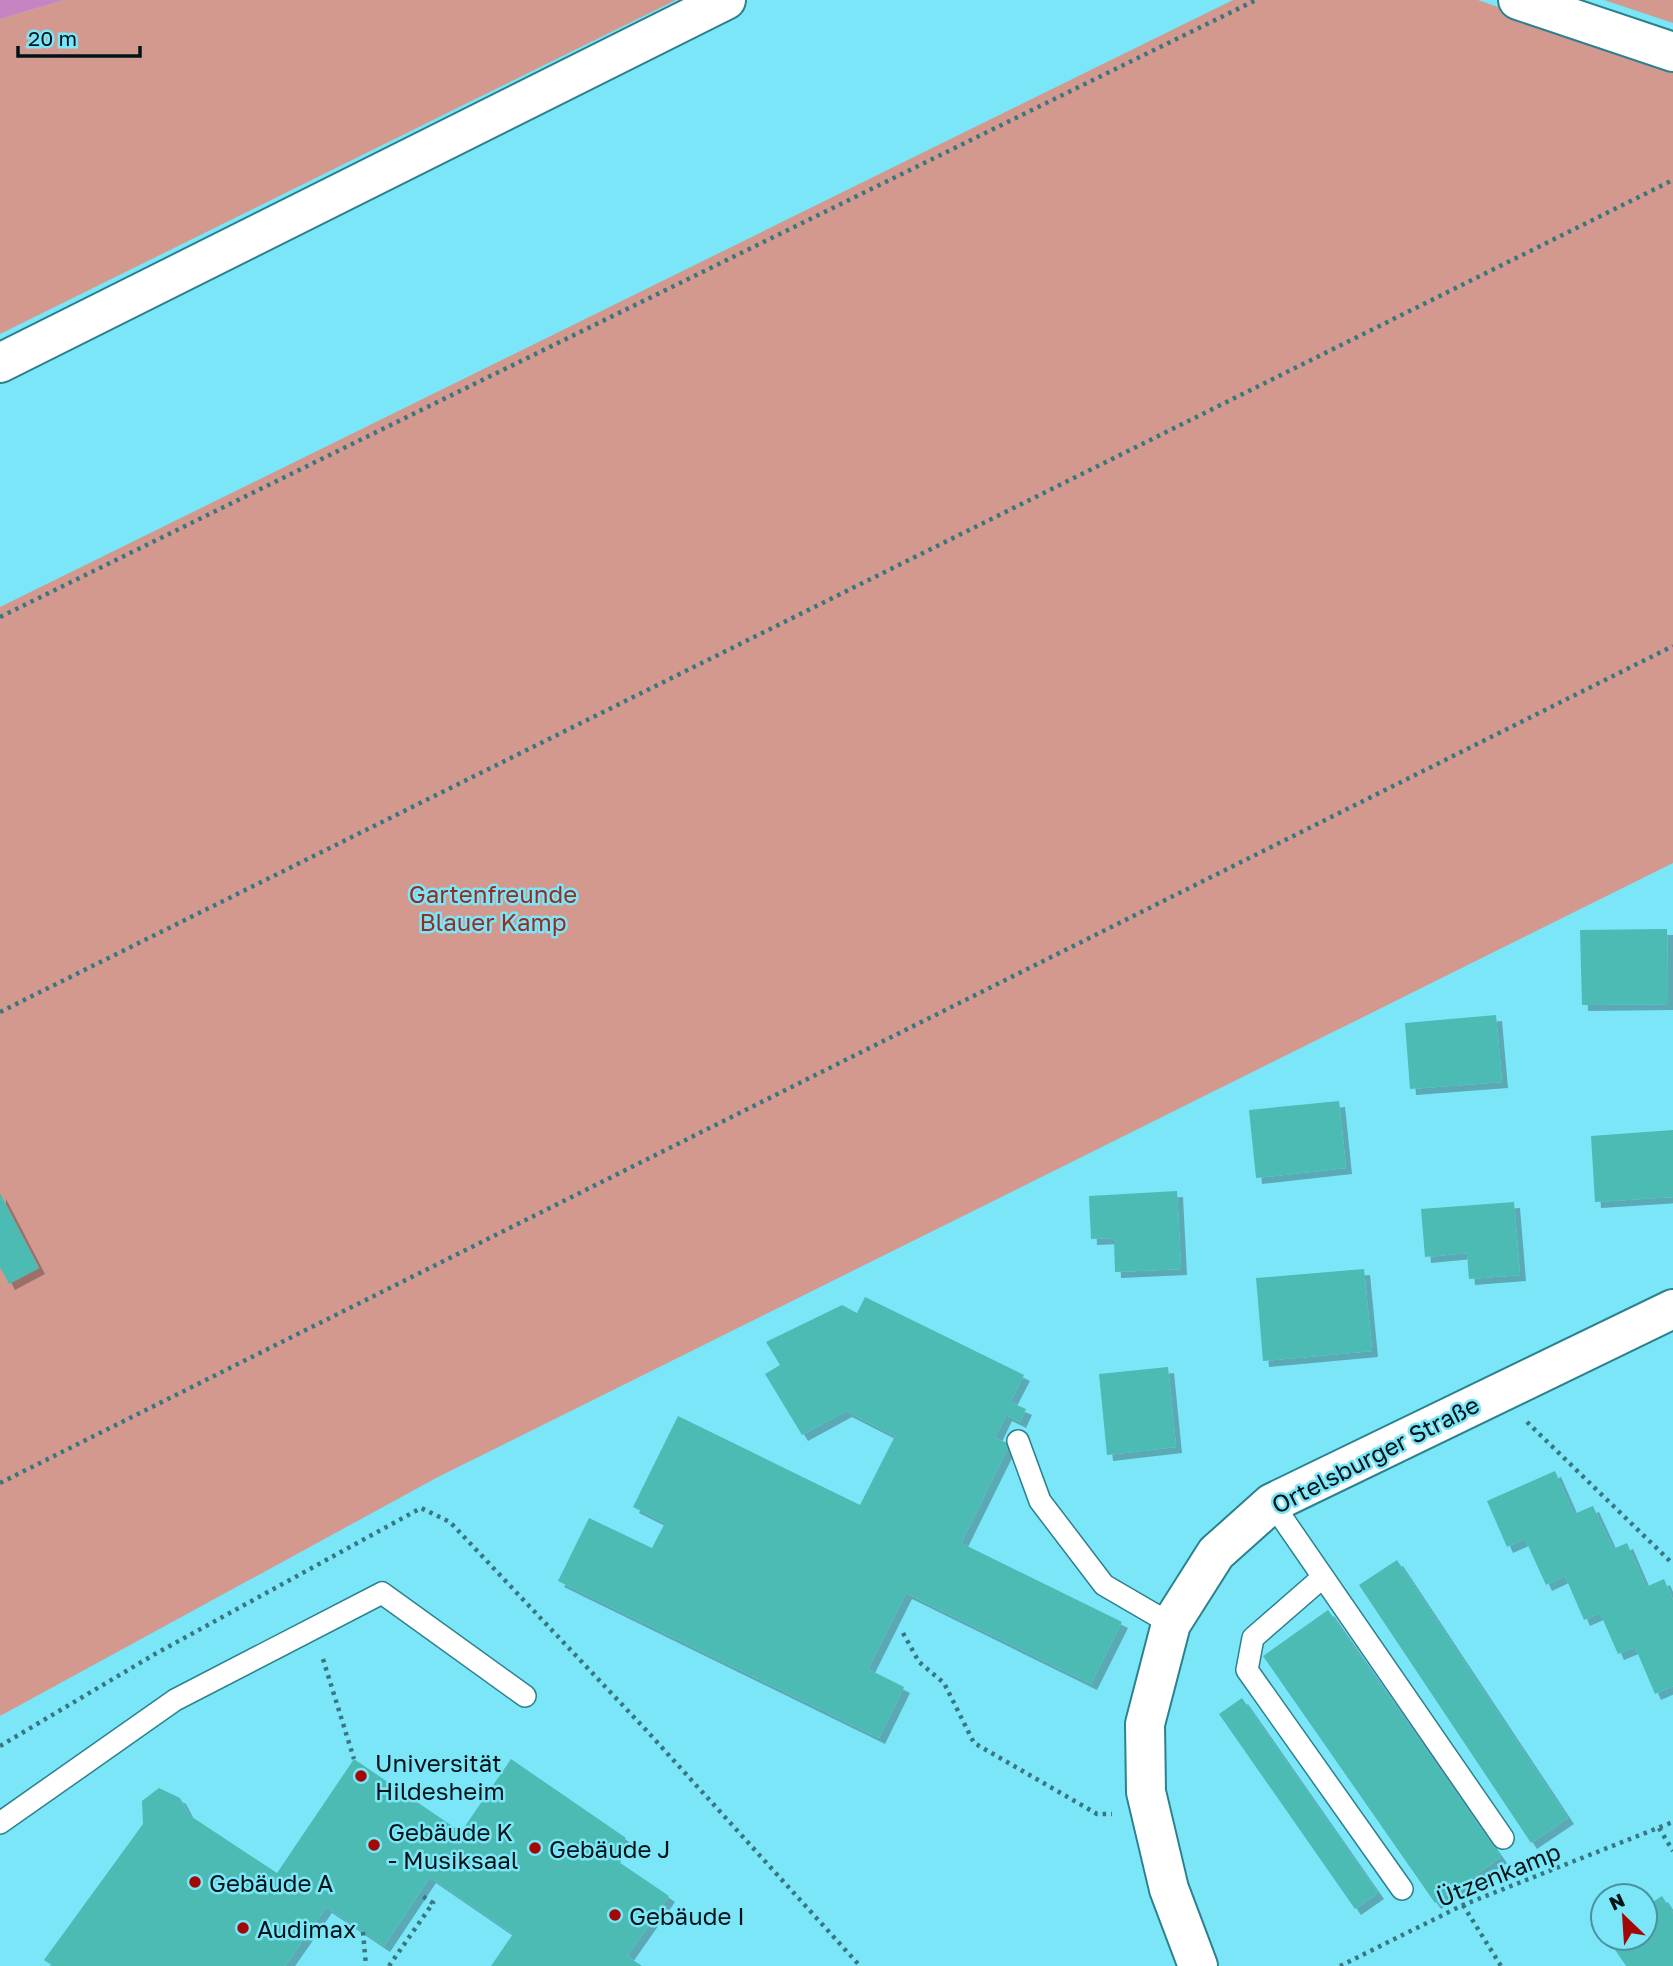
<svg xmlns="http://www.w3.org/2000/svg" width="1673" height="1966" font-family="'Golos Text',sans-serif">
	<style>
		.green { fill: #d3998f }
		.water { fill: #c784c2 }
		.building { fill: #4bbbb4; filter: url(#shadow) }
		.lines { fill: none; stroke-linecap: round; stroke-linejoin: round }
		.lane-casing { stroke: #2c818e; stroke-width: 24 }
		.street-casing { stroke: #2c818e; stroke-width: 42 }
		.path { stroke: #397680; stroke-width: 4.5; stroke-dasharray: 3.5 5; stroke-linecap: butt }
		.lane { stroke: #fff; stroke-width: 21 }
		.street { stroke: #fff; stroke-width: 38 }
		.poi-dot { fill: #a20905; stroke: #7be6f7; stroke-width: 2.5 }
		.labels { text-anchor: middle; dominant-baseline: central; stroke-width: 5; stroke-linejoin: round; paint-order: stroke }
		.park-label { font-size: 24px; fill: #992c22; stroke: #7be6f7 }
		.street-label { font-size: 24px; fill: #001417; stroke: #7be6f7 }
		.poi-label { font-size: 24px; fill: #001417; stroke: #7be6f7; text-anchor: start }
	</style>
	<defs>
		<filter id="shadow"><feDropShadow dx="6" dy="6" stdDeviation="0" flood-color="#0004"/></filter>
	</defs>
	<rect width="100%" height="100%" fill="#7be6f7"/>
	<!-- green -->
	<path class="green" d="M64,0H676L0,334V19Z
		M1233,0H1478L1673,67V863L438,1477L0,1716V607Z
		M1604,0H1673V24V23Z"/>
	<!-- water -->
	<path class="water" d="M0,0H64L0,19Z"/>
	<!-- building -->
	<path class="building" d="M1667,929L1668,1004L1582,1005L1580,930Z
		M1496,1015L1502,1082L1410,1089L1405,1023Z
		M1339,1101L1346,1168L1256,1178L1249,1110Z
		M1673,1130V1197L1595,1202L1591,1136Z
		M1177,1191L1181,1269L1115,1272L1114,1238L1091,1239L1089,1196Z
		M0,1193L39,1268L9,1284L0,1267Z
		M1514,1202L1520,1275L1469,1279L1467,1253L1425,1257L1421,1209Z
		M1364,1269L1372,1351L1263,1361L1256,1278Z
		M865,1297L1024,1375L1010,1402L1026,1409L1020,1422L1006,1415L995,1438L1010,1444L961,1543L1122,1622L1091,1684L906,1593L868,1669L904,1687L879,1738L558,1581L589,1518L652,1548L665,1523L633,1507L678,1416L860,1505L895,1436L846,1411L802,1435L765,1374L780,1365L766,1342L842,1305L857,1313Z
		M1168,1367L1176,1447L1107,1455L1099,1374Z
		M1555,1471L1574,1514L1593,1506L1613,1549L1627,1543L1646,1587L1664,1579L1673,1600V1686L1655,1694L1635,1647L1618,1654L1600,1613L1584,1620L1565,1576L1546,1585L1525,1539L1507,1547L1487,1501Z
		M1397,1560L1568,1818L1531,1843L1359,1585Z
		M1328,1610L1501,1857L1435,1903L1263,1656Z
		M1242,1698L1378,1893L1355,1909L1219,1714Z
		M354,1759L461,1832L511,1759L626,1838L613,1858L669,1896L627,1956L642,1966H491L513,1934L430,1877L384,1946L326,1907L285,1966H53L44,1960L143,1824L142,1801L159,1788L180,1798L189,1815L277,1873Z
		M1662,1896L1673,1913V1966H1626L1607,1938H1645V1907Z"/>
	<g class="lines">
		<defs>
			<path id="lane" d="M1018,1441L1040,1501L1104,1585L1171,1624
				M1272,1503L1503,1838
				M1323,1577L1253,1638L1247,1670L1402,1889
				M0,1823L175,1700L382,1593L525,1696"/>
			<path id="street" d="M1518,0L1673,52
				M0,363L726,0
				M1198,1966L1169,1889L1146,1792L1145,1724L1171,1624L1216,1553L1272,1503L1673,1309"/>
		</defs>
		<!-- lane casing -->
		<use href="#lane" class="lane-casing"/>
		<!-- street casing -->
		<use href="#street" class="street-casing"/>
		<!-- path -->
		<path class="path" d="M0,617L1256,0
			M0,1012L1673,180
			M1527,1422L1673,1564
			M0,1483L1673,646
			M903,1633L919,1662L944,1683L974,1743L1097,1814H1112
			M323,1659L354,1759
			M0,1746L155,1654L421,1508L450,1522L647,1731L860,1966
			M1659,1828L1673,1851
			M1463,1905L1501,1966
			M363,1932L366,1966
			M389,1966L433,1903L419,1894
			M1340,1966L1463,1905L1673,1822"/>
		<!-- lane -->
		<use href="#lane" class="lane"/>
		<!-- street -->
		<use href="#street" class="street"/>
	</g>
	<!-- markers -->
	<g class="poi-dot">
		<circle cx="361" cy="1776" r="7"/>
		<circle cx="374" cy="1845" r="7"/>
		<circle cx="535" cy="1848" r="7"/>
		<circle cx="195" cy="1882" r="7"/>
		<circle cx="615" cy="1915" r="7"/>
		<circle cx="243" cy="1928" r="7"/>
	</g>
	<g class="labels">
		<!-- park labels -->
		<g class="park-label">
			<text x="493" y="893">Gartenfreunde<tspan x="493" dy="28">Blauer Kamp</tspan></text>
		</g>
		<!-- street labels -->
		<g class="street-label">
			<text transform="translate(1375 1454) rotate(-27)">Ortelsburger Straße</text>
			<text transform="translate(1498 1874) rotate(-22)">Ützenkamp</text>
		</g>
		<!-- poi labels -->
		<g class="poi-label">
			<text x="375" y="1762">Universität<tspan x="375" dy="28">Hildesheim</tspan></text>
			<text x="388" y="1831">Gebäude K<tspan x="388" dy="28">- Musiksaal</tspan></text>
			<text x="549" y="1848">Gebäude J</text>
			<text x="209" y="1882">Gebäude A</text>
			<text x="629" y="1915">Gebäude I</text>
			<text x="257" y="1928">Audimax</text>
		</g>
	</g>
	<!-- north arrow -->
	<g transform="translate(1624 1917) rotate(335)"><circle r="33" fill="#7be6f7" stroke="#4a929d" stroke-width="2"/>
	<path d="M0-5L12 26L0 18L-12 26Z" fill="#a20905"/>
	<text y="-10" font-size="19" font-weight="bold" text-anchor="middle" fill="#001417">N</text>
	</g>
	<!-- scale -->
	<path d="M18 46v10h122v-10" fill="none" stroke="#001417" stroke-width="3.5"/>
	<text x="28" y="46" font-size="21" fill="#001417" stroke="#7be6f7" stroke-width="5" paint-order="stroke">20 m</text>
</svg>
